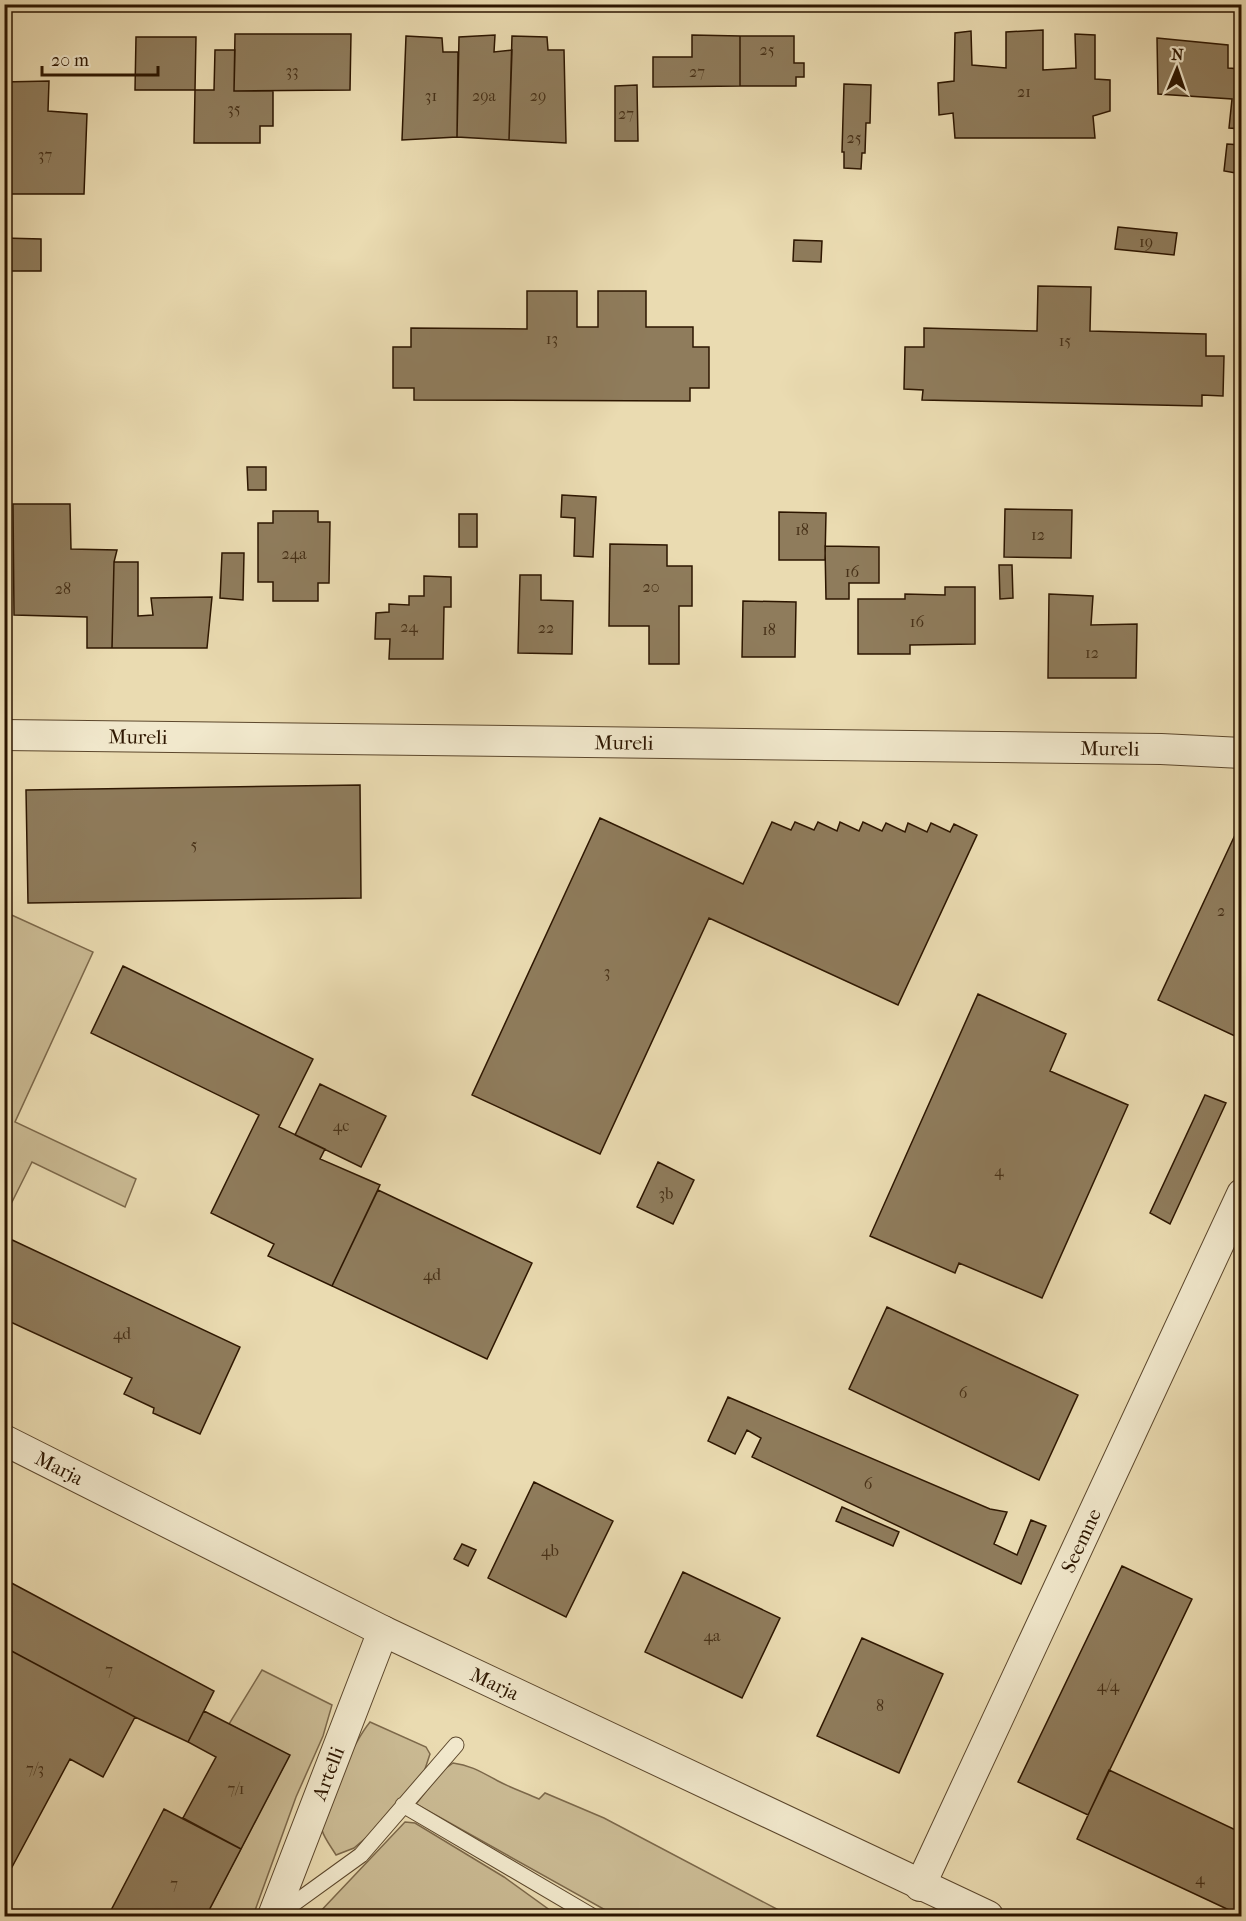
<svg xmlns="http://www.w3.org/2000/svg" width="1246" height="1921" font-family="'IM FELL French Canon',serif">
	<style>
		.green { fill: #caba93; stroke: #7c684a; stroke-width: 1.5 }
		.building { fill: #8f7c5c; stroke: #2d1600; stroke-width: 1.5 }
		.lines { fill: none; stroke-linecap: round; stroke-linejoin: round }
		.service-casing { stroke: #5c472c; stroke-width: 17 }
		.minor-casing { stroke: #5c472c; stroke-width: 32 }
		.service { stroke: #f1e8cc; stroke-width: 15 }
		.minor { stroke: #f1e8cc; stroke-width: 30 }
		.labels { text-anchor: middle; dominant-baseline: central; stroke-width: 6; stroke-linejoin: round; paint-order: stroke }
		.number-label { font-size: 16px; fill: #463017 }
		.street-label { font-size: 20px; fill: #2d1600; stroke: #f1e8cc }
	</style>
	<rect width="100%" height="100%" fill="#eadbb1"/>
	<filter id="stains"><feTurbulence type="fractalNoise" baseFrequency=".00333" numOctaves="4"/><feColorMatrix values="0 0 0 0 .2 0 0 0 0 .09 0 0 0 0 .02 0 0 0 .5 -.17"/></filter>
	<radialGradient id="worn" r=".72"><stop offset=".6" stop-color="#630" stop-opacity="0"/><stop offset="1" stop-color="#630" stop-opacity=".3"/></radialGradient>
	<!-- green -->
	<path class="green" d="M5,912L93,952L15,1122L136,1179L125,1207L32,1162L5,1216Z
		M262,1670L332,1705L323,1736L296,1797L253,1916H206L289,1756L229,1724Z
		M370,1722L426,1747L430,1754L424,1772L381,1825L354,1848L336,1855C332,1848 324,1838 322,1830C319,1810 357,1738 370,1722Z
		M453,1763C471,1765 483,1773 498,1781C511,1788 526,1793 539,1799L545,1793L604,1818L790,1916H616L416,1804L442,1771Z
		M405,1822L415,1823L504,1877L558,1916H316Z"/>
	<!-- building -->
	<path class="building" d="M1043,30V70L1076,68L1075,34L1095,35V79L1110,80V111L1093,116L1095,138H955L953,113L939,115L938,83L954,81L955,33L971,31L972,65L1006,68V32Z
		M235,34H351L350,90L234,91Z
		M495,35L494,52L512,50L509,140L457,137L459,37Z
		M692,35L740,36V86L653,87V57H692Z
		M406,36L442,38L443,52H458L457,137L402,140Z
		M512,36L547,37L548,50H564L566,143L509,140Z
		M740,36H794V63H804V77H796V86H740Z
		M136,37H196L195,90H135Z
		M1157,38L1228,45V68L1242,69V129L1229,128L1232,99L1158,94Z
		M215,50H235L234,91H273V126H260V143H194L195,90H214Z
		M49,81L48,111L87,114L84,194H4V82Z
		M844,84L871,85L870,123H866L865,153H862L861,169L844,168V152H842Z
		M637,85L638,141H615V86Z
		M1227,144L1242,145V174L1224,171Z
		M1118,227L1177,233L1174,255L1115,249Z
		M4,238L41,239V271H4Z
		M794,240L822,241L821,262L793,261Z
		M1038,286L1091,287L1090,331L1206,334V356H1224L1223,396L1202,395V406L922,400L923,390L904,389L905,347H924V328L1037,331Z
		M527,291H577V327H598V291H646V327H693V347H709V388H690V401L414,400V388H393V347H411V328L527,329Z
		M247,467H266V490H248Z
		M562,495L596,497L593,557L574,556L575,518L561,517Z
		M13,504H70L71,549L117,550L114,562L112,648H87V617L14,615Z
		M1005,509L1072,510L1071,558L1004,557Z
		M273,511H318V522H330L329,583H318V601H273V582H258V523H273Z
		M779,512L826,513L825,560H779Z
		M459,514H477V547H459Z
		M610,544L667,545V566H692V606H679V664H649V626H609Z
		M825,546L879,547V583H849V599H826Z
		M222,553H244L243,600L220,598Z
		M114,562H138V616L153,615L151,598L212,597L207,648H112Z
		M999,565H1012L1013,598L1000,599Z
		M520,575H541V600L573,601L572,654L518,653Z
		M424,576L451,577V607H444L443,659H389L390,639H375L376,613L389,612V604L409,605V596H424Z
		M945,587H975V644L910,645V654H858V599H905V594L945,595Z
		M1049,594L1093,596L1091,625L1137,624L1136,678H1048Z
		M743,601L796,602L795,657H742Z
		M360,785L361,898L28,903L26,790Z
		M600,818L743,884L772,822L791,830L795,822L814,830L818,822L837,831L840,822L859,831L863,822L882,831L886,823L905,832L908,823L927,832L931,823L950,832L954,824L977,835L898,1005L709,918L600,1154L472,1095Z
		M1242,820V1026L1237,1037L1158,1000Z
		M123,966L313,1059L279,1127L325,1149L320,1159L380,1185L332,1286L268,1256L274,1244L211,1213L259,1115L91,1033Z
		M978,994L1066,1034L1050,1071L1128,1105L1042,1298L959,1263L955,1273L870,1236Z
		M320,1084L386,1116L361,1167L295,1135Z
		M1205,1095L1226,1103L1170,1224L1150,1213Z
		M658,1162L694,1180L673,1224L637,1207Z
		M378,1190L532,1263L487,1359L332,1286Z
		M8,1238L240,1347L200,1434L153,1413L154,1408L124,1394L132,1378L4,1319V1245Z
		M887,1307L1078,1395L1039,1480L849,1389Z
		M728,1397L990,1509L1007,1512L994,1544L1017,1555L1031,1520L1046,1526L1021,1584L752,1457L761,1438L747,1430L735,1454L708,1441Z
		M534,1482L613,1521L566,1617L488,1578Z
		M842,1507L899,1532L893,1546L836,1521Z
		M462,1544L476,1550L468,1566L454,1559Z
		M1122,1566L1192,1599L1088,1815L1018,1782Z
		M683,1572L780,1618L742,1698L645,1652Z
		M4,1579L214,1691L188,1742L135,1717L4,1647Z
		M862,1638L943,1674L899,1773L817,1736Z
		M4,1647L135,1717L103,1777L70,1759L4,1882Z
		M204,1711L290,1755L241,1849L183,1818L216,1757L188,1742Z
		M1109,1770L1242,1833V1916L1077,1839Z
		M164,1809L241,1849L206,1916H108Z"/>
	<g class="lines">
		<defs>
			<path id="service" d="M403,1805L592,1916
				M278,1915L361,1855L456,1745"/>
			<g id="minor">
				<path id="s1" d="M4,735L1161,749L1242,753"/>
				<path id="s2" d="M4,1440L383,1631L988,1916"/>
				<path id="s3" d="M920,1886L1242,1194"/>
				<path id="s4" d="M273,1916L383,1631"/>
			</g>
		</defs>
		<!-- service casing -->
		<use href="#service" class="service-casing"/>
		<!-- minor casing -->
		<use href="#minor" class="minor-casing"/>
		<!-- service -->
		<use href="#service" class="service"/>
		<!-- minor -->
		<use href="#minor" class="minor"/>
	</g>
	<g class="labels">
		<!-- number labels -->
		<g class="number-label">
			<text x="767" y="49">25</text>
			<text x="292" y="70">33</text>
			<text x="697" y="71">27</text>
			<text x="1024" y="91">21</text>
			<text x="431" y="95">31</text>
			<text x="484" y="95">29a</text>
			<text x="538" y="95">29</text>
			<text x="234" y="108">35</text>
			<text x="626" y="113">27</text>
			<text x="854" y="137">25</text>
			<text x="45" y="154">37</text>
			<text x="1146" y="241">19</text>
			<text x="552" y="338">13</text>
			<text x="1065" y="340">15</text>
			<text x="802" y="529">18</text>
			<text x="1038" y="534">12</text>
			<text x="294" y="553">24a</text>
			<text x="852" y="571">16</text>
			<text x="651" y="586">20</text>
			<text x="63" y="588">28</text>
			<text x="917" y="621">16</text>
			<text x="409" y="626">24</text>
			<text x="546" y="627">22</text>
			<text x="769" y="629">18</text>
			<text x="1092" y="652">12</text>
			<text x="194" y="844">5</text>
			<text x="1221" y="910">2</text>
			<text x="607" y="971">3</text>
			<text x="341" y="1125">4c</text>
			<text x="999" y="1170">4</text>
			<text x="666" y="1193">3b</text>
			<text x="432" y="1274">4d</text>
			<text x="122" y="1333">4d</text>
			<text x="963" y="1392">6</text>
			<text x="868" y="1483">6</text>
			<text x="550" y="1550">4b</text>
			<text x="712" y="1635">4a</text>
			<text x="109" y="1669">7</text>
			<text x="1108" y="1685">4/4</text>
			<text x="880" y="1705">8</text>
			<text x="35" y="1768">7/3</text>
			<text x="236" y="1788">7/1</text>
			<text x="1200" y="1878">4</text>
			<text x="174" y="1883">7</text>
		</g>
		<!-- street labels -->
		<g class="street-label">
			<text stroke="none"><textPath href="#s1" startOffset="134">Mureli</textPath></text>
			<text stroke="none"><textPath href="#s1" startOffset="620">Mureli</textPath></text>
			<text stroke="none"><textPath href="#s1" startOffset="1106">Mureli</textPath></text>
			<text stroke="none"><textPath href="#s2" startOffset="62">Marja</textPath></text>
			<text stroke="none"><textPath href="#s3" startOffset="381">Seemne</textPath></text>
			<text stroke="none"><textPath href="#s2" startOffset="548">Marja</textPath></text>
			<text stroke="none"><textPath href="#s4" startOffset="153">Artelli</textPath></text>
		</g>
	</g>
	<!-- margin -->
	<rect width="1246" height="1921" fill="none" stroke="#eadbb1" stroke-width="24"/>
	<rect x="6" y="6" width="1234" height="1909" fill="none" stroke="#2d1600" stroke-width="3"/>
	<rect x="12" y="12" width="1222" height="1897" fill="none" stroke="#2d1600" stroke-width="1.5"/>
	<!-- north arrow -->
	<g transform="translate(1177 69) rotate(2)" stroke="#f1e8cc" stroke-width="4.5" paint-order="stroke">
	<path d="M0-4.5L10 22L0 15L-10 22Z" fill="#2d1600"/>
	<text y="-9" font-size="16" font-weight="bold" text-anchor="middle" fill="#2d1600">N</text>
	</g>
	<!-- scale -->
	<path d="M42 66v9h116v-9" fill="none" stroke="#2d1600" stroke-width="3"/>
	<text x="51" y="66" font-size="18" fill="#2d1600" stroke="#f1e8cc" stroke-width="4.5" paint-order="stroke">20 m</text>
	<rect width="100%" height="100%" filter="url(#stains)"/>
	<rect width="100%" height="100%" fill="url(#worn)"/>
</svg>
